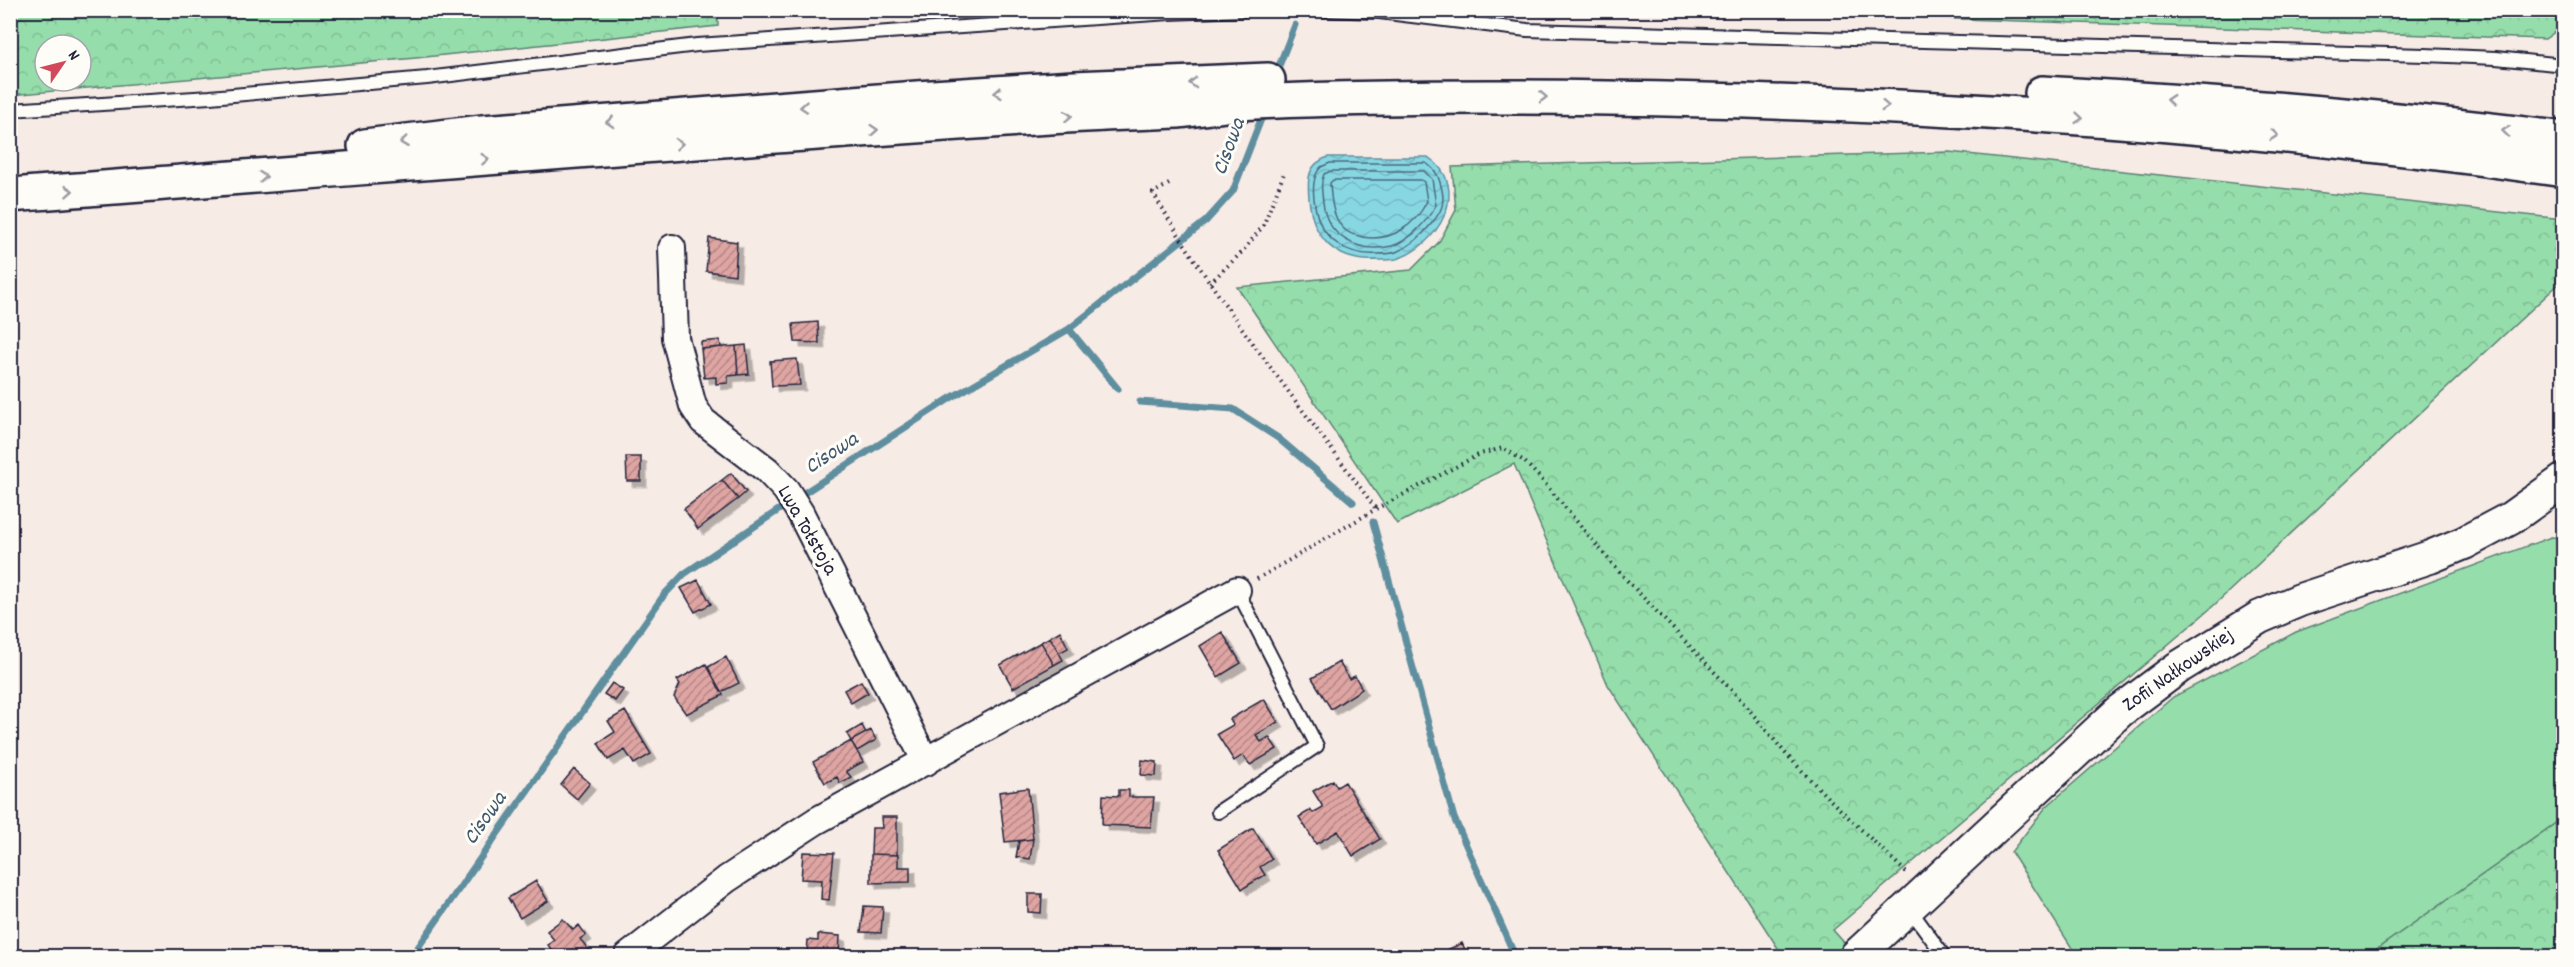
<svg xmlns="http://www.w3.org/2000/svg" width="2574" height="967" font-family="Dekko,sans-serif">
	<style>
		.green { fill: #95ddab; stroke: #5c8073; stroke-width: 1.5 }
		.forest { fill: url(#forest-crowns); stroke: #5c8073; stroke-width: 1.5; fill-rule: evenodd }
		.water { fill: url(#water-waves); stroke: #5f8f9f; stroke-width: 1.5 }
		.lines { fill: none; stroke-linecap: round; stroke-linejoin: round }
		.shore { stroke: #4a6a7e; stroke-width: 1.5 }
		.stream { stroke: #5f8f9f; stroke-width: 7 }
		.building { fill: url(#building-hatch); stroke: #22223b; stroke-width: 1.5; filter: url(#shadow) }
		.service-casing { stroke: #22223b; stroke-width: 16 }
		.minor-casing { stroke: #22223b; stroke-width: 30 }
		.tertiary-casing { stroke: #22223b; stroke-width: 36 }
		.primary-casing { stroke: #22223b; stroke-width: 38 }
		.path { stroke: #22223b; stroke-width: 4; stroke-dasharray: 1.5 4.5; stroke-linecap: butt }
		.service { stroke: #fdfcf7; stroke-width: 12 }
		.minor { stroke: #fdfcf7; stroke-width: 26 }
		.tertiary { stroke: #fdfcf7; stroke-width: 32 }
		.primary { stroke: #fdfcf7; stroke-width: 33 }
		.oneway { stroke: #9a9aa2 }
		.labels { text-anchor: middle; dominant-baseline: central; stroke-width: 6; stroke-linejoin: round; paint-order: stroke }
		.street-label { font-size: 21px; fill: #22223b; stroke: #fdfcf7 }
		.water-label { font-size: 22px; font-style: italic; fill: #40586d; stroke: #fdfcf7 }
	</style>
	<defs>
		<pattern id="forest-crowns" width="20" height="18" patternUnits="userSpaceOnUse" patternTransform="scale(1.5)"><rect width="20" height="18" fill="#95ddab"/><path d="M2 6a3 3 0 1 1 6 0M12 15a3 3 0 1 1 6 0" fill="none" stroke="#80bd94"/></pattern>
		<pattern id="water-waves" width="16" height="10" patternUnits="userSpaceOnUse" patternTransform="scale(1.5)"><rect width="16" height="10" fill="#87d7e2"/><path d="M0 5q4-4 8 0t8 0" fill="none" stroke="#74b8c3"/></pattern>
		<pattern id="building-hatch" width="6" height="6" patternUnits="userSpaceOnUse" patternTransform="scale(1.5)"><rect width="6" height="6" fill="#dfa5a3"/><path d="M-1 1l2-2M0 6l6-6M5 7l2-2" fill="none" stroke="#b48686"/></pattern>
		<filter id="shadow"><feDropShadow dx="5.5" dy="5.5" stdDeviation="0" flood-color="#0004"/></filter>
	</defs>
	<rect width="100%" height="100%" fill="#f7ebe6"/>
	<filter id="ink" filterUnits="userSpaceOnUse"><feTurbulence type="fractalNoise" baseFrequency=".0167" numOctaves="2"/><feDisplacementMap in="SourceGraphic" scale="12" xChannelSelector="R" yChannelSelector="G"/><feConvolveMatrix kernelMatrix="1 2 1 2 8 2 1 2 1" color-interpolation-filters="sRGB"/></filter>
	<g filter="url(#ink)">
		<!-- green -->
		<path class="green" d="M2551,537L2564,538L2563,818L2367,956H2077L2011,852L2046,807L2173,697L2296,632Z"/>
		<!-- forest -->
		<path class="forest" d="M11,10H718V26L416,58L11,95ZM45,45H81V81H45Z
			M2563,10V26L2545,39L1725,11Z
			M1949,152L2563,219V280L2211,608L1833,930L1856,956H1783L1608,685L1514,464L1397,524L1237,287L1411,270L1439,242L1456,210L1452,167Z
			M2563,818V956H2367Z"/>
		<!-- water -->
		<path class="water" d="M1328,157H1428C1473,187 1438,247 1396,259C1391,260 1384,260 1378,260C1336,263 1312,238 1309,198C1307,178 1308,164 1328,157Z"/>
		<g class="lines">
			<!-- shore -->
			<path class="shore" d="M1330,163H1426C1437,171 1439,177 1442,190C1445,204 1441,212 1432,223C1422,236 1411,246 1396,252C1391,254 1384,254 1378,254C1348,256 1323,241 1316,211C1313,197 1311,177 1321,167Z
				M1331,171H1424L1432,179L1436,205C1427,221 1410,241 1392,246C1359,254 1326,237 1323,202C1322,192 1320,183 1324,174Z
				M1333,180H1421L1424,182L1427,201C1415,226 1391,242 1363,237C1355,235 1348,234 1342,227C1332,215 1331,198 1330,183Z"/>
			<!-- stream -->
			<path class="stream" d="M1275,76L1295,25
				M1069,329L1118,389
				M1140,402L1233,409L1278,438L1353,502
				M798,497L949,399L1069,329L1206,221L1233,191L1265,109
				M1373,522L1454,818L1515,956
				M412,956L664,595L684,574L789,503"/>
		</g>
		<!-- building -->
		<path class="building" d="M709,238L737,242L735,275L706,271Z
			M818,322L819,343L795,342L793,324Z
			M720,340L721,347L701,349V342Z
			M746,345L749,374L738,375L736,346Z
			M736,346L738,375L728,376V383L716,384V377L704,378L701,349Z
			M797,359L800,385L772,386L770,361Z
			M626,457H641V481H627Z
			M731,473L746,492L738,499L722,480Z
			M722,480L738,499L698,529L684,509Z
			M698,580L711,604L695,612L681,588Z
			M1060,631L1068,648L1059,653L1050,637Z
			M1222,632L1241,663L1218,677L1200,646Z
			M1050,637L1063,660L1054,665L1041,642Z
			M1041,642L1054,665L1013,688L1000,665Z
			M726,657L739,683L721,692L708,667Z
			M1339,662L1349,679L1355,676L1362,689L1331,709L1312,678Z
			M706,664L723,695L686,714L674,697L680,684L677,680Z
			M861,681L868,693L851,703L844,690Z
			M612,683L623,690L615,701L604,694Z
			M1264,699L1278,722L1256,735L1261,742L1269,737L1277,749L1250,765L1243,755L1234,761L1217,734L1233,725L1230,719Z
			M625,711L651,754L634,764L625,750L608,760L598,743L615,732L608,721Z
			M862,725L866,733L851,741L847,734Z
			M871,730L876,740L857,751L851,741Z
			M851,741L863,762L846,771L851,777L840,783L837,777L825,783L813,762Z
			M1142,760L1157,762L1156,776L1141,775Z
			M574,769L590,783L577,799L561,785Z
			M1333,780L1337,787L1345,782L1380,839L1353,856L1338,831L1316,844L1299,817L1311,810L1313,813L1323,807L1313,791Z
			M1028,788L1033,839L1005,842L999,792Z
			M1119,790H1129V797H1154L1151,827L1102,825L1103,795L1119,796Z
			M881,817H897V855L871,854L872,828H882Z
			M1253,828L1272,859L1260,867L1265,875L1242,889L1218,850Z
			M1033,839L1030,859L1016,857L1019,841Z
			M803,852L834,853L829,900L821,899L822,880L801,879Z
			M871,854L898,855V867H910V882L871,883Z
			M536,881L548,901L520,918L508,898Z
			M1028,894H1042L1041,913L1028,912Z
			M864,906L883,907L881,933L861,932Z
			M563,919L573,930L579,925L586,935L580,939L589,950L580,956H556L548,945L554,940L547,931Z
			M818,934L840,936L839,955L807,952L808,940L818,941Z
			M1462,943L1468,956H1437L1436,955Z"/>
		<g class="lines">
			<defs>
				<path id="service" d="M1323,10L1379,12L1527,30L2425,55L2496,58L2564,65
					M10,110L210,97L427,78L697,45L1170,13L1244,10
					M1218,812L1317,746L1237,590
					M1909,908L1944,956"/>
				<path id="minor" d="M672,248L675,338L693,406L703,421L767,470L786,490L801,514L926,762
					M628,956L727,879L816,821L1237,590"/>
				<path id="tertiary" d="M1856,956L2120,711L2179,667L2260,617L2300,600L2430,557L2464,543L2511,518L2564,480"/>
				<path id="primary" d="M2042,93C2216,103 2391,116 2564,139
					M365,146L482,132L917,98L1074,88L1268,80
					M10,195C357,169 703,139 1050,117C1092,114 1135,113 1178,111C1204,109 1229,103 1255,102C1404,95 1555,96 1705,100C1992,107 2279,129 2564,170"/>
			</defs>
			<!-- service casing -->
			<use href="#service" class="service-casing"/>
			<!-- minor casing -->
			<use href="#minor" class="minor-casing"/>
			<!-- tertiary casing -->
			<use href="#tertiary" class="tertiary-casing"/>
			<!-- primary casing -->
			<use href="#primary" class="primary-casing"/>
			<!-- path -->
			<path class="path" d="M1169,184L1153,193C1218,304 1300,405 1376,509
				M1210,283L1242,252L1263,226L1285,171
				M1257,579L1376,509L1480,454L1503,448L1524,461L1542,480L1620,573L1741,700L1786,754L1826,796L1908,874"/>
			<!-- service -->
			<use href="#service" class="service"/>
			<!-- minor -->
			<use href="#minor" class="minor"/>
			<!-- tertiary -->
			<use href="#tertiary" class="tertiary"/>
			<!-- primary -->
			<use href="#primary" class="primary"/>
		</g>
		<!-- one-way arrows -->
		<defs><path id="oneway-chevron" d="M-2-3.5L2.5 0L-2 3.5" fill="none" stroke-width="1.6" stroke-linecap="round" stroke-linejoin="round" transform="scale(1.5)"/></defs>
		<g class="oneway">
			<use href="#oneway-chevron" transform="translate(1193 83) rotate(178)"/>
			<use href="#oneway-chevron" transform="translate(998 93) rotate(176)"/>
			<use href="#oneway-chevron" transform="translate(1543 97) rotate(1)"/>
			<use href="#oneway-chevron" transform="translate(2170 100) rotate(-176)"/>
			<use href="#oneway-chevron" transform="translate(1885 106) rotate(3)"/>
			<use href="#oneway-chevron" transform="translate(804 107) rotate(176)"/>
			<use href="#oneway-chevron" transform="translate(1068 116) rotate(-3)"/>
			<use href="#oneway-chevron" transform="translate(2079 118) rotate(5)"/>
			<use href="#oneway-chevron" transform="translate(610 122) rotate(176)"/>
			<use href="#oneway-chevron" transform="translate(874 130) rotate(-4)"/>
			<use href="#oneway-chevron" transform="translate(2506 131) rotate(-173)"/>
			<use href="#oneway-chevron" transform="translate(2274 135) rotate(6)"/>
			<use href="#oneway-chevron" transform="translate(404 142) rotate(173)"/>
			<use href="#oneway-chevron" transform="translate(679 144) rotate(-5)"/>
			<use href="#oneway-chevron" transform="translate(485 159) rotate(-4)"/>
			<use href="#oneway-chevron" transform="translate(263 177) rotate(-4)"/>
			<use href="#oneway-chevron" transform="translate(69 191) rotate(-4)"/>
		</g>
	</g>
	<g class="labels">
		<!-- street labels -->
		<g class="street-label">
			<text transform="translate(806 531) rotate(60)">Lwa Tołstoja</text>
			<text transform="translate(2179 671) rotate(-35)">Zofii Nałkowskiej</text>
		</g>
		<!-- water labels -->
		<g class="water-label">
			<text transform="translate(1230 147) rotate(-70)">Cisowa</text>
			<text transform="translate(832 454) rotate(-33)">Cisowa</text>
			<text transform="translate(486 819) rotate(-55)">Cisowa</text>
		</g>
	</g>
	<!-- margin -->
	<rect width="2574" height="967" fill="none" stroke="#fdfcf7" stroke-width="36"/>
	<rect x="18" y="18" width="2538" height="931" fill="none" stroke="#22223b" stroke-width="2" filter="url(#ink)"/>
	<!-- north arrow -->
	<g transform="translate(63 63) rotate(55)"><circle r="28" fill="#fdfcf7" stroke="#a5a5ac" stroke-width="1.5"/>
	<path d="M0-4.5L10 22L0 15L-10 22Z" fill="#d1495b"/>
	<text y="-9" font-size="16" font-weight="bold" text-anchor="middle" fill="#22223b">N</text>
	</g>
</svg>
